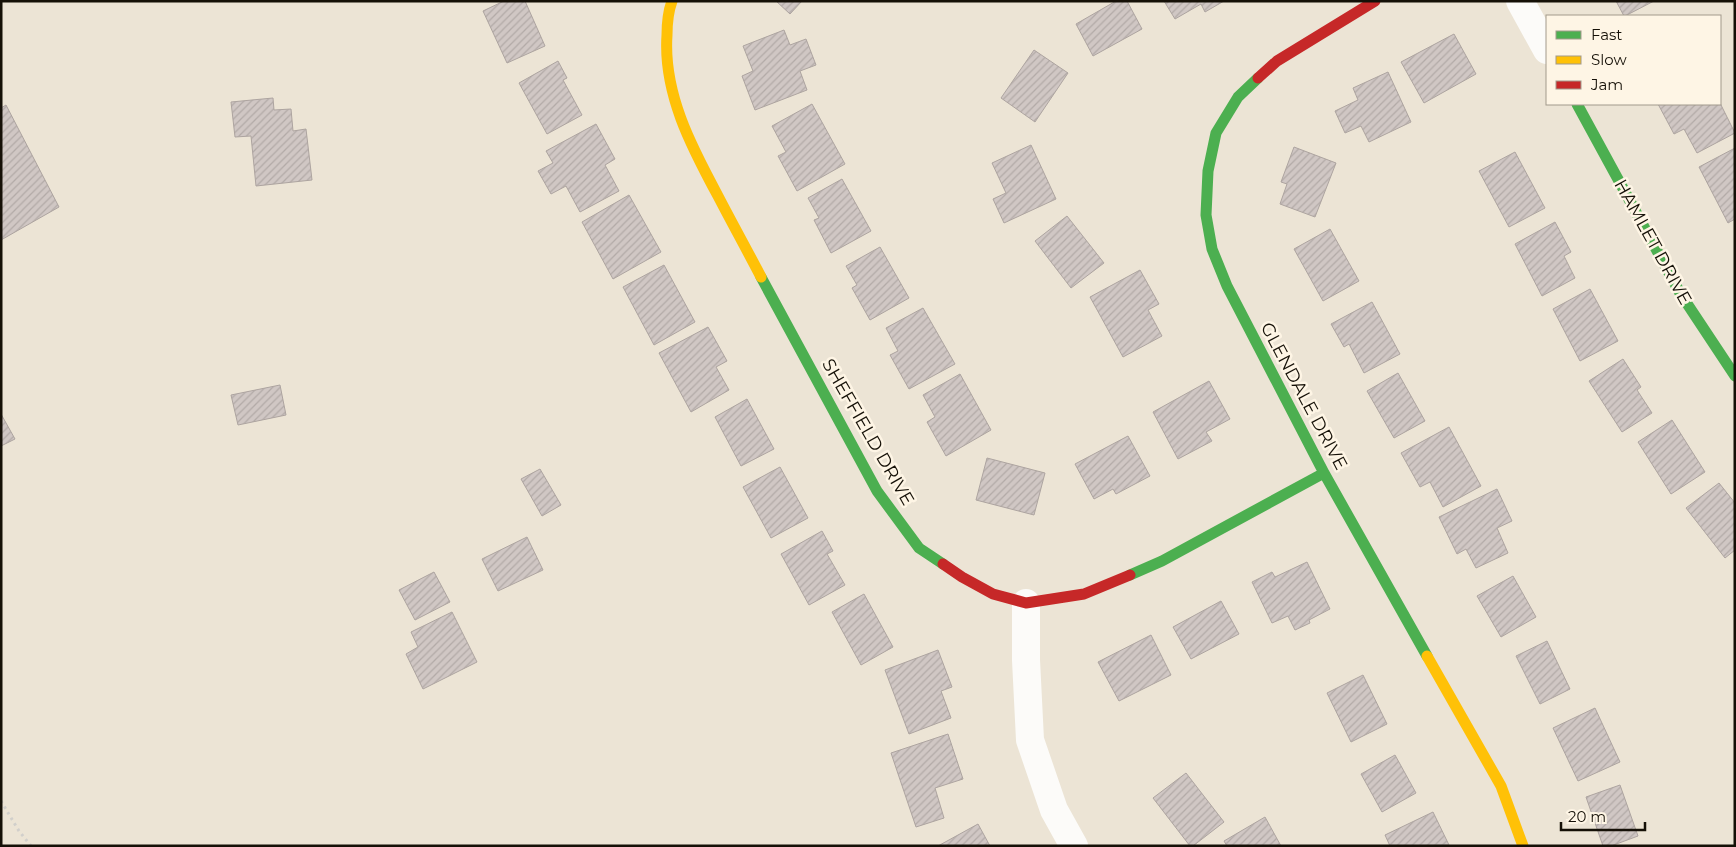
<svg xmlns="http://www.w3.org/2000/svg" width="1736" height="847" font-family="Montserrat,sans-serif">
	<style>
		.building { fill: url(#building-hatch); stroke: #ada4a0 }
		.lines { fill: none; stroke-linecap: round; stroke-linejoin: round }
		.path { stroke: #d1cfcb; stroke-width: 3; stroke-dasharray: 2.5 4; stroke-linecap: butt }
		.street { stroke: #fcfbf9; stroke-width: 28 }
		.fast { stroke: #4caf50; stroke-width: 11 }
		.slow { stroke: #ffc107; stroke-width: 11 }
		.jam { stroke: #c62828; stroke-width: 11 }
		.labels { text-anchor: middle; dominant-baseline: central; stroke-width: 5; stroke-linejoin: round; paint-order: stroke }
		.street-label { font-size: 18px; fill: #151007; stroke: #fef5e5 }
	</style>
	<defs>
		<pattern id="building-hatch" width="6" height="6" patternUnits="userSpaceOnUse" patternTransform="scale(1.25)"><rect width="6" height="6" fill="#d0c7c4"/><path d="M-1 1l2-2M0 6l6-6M5 7l2-2" fill="none" stroke="#b2aaa7"/></pattern>
	</defs>
	<rect width="100%" height="100%" fill="#ece4d5"/>
	<!-- building -->
	<path class="building" d="M504,1H525L545,46L507,63L483,11Z
		M776,1H802L790,14Z
		M1116,1H1127L1142,29L1093,56L1076,24Z
		M1164,1H1224L1205,12L1201,4L1175,19Z
		M1616,1H1654L1625,16H1624Z
		M784,30L790,45L806,39L816,65L800,71L807,90L755,110L742,76L753,71L743,46Z
		M1454,34L1476,74L1424,103L1401,62Z
		M1034,50L1068,73L1035,122L1001,98Z
		M558,61L567,78L563,80L582,115L547,134L519,83Z
		M1388,72L1411,122L1369,142L1361,126L1345,133L1335,111L1358,100L1353,88Z
		M273,98L274,110L291,109L293,131L306,129L312,180L256,186L251,136L235,137L231,102Z
		M1720,103L1735,133L1697,153L1684,129L1674,134L1658,104Z
		M812,104L845,164L797,191L778,156L786,152L772,126Z
		M6,105L59,207L1,240V108Z
		M596,124L615,159L605,165L619,191L580,212L566,186L551,194L538,171L553,163L546,151Z
		M1031,145L1056,199L1004,223L993,199L1006,193L992,163Z
		M1294,147L1336,163L1315,217L1280,204L1287,184L1281,182Z
		M1735,148V219L1728,223L1699,167Z
		M1515,152L1545,208L1509,227L1479,171Z
		M842,179L871,231L831,253L814,220L819,218L808,198Z
		M629,195L661,252L613,279L582,222Z
		M1067,216L1104,263L1071,288L1035,241Z
		M1555,222L1571,252L1564,256L1575,278L1542,296L1515,244Z
		M1330,229L1359,281L1323,301L1294,249Z
		M880,247L909,298L870,320L852,288L857,285L846,266Z
		M664,265L695,322L654,345L623,287Z
		M1140,270L1159,304L1148,310L1162,336L1123,357L1090,297Z
		M1590,289L1618,341L1580,361L1553,309Z
		M1372,302L1400,354L1364,373L1349,344L1344,347L1331,324Z
		M923,308L955,364L909,389L890,355L898,351L886,328Z
		M708,327L727,361L716,367L729,390L691,412L659,353Z
		M1623,359L1641,387L1637,390L1652,413L1622,432L1589,381Z
		M1398,373L1425,421L1394,438L1367,391Z
		M960,374L991,430L946,456L927,422L935,417L923,395Z
		M1209,381L1230,419L1206,432L1212,441L1178,459L1153,412Z
		M280,385L286,415L238,425L231,395Z
		M747,399L774,449L741,466L715,417Z
		M1,414L15,439L1,446Z
		M1672,420L1705,472L1671,494L1638,442Z
		M1449,427L1481,486L1443,507L1430,482L1420,487L1401,453Z
		M1128,436L1150,476L1116,494L1113,489L1094,499L1075,464Z
		M987,458L1045,473L1034,515L976,500Z
		M780,467L808,518L771,538L743,487Z
		M540,469L561,505L542,516L521,479Z
		M1719,483L1735,503V550L1725,558L1686,508Z
		M1497,489L1512,521L1497,528L1508,553L1476,568L1466,549L1457,554L1439,517Z
		M822,531L833,551L827,554L845,585L809,605L781,554Z
		M527,537L543,570L498,591L482,559Z
		M1307,562L1330,609L1309,620L1310,623L1295,630L1288,616L1272,623L1252,582L1272,572L1275,577Z
		M434,572L450,602L415,620L399,590Z
		M1513,576L1536,617L1501,637L1477,596Z
		M864,594L893,647L861,665L832,612Z
		M1221,601L1239,634L1191,659L1173,627Z
		M452,612L477,662L423,689L406,654L418,647L411,632Z
		M1151,635L1171,675L1119,701L1098,662Z
		M1547,641L1570,689L1540,704L1516,656Z
		M938,650L952,687L941,691L951,718L909,734L885,670Z
		M1363,675L1387,724L1351,742L1327,693Z
		M1595,708L1620,762L1578,781L1553,728Z
		M948,734L963,779L935,788L944,818L916,827L891,753Z
		M1395,755L1416,793L1382,812L1361,774Z
		M1186,773L1224,822L1193,846H1190L1153,798Z
		M1620,785L1638,836L1611,846H1603L1586,797Z
		M1433,812L1449,845L1390,846L1385,835Z
		M1265,817L1281,846H1227L1224,841Z
		M978,824L990,846H938Z"/>
	<g class="lines">
		<!-- path -->
		<path class="path" d="M1,801L19,831L31,846"/>
		<!-- street -->
		<path class="street" d="M1520,1L1547,50
			M1026,603V660L1030,740L1054,810L1074,846"/>
		<!-- fast -->
		<path class="fast" d="M1258,78L1238,97L1216,133L1208,171L1206,215L1212,249L1227,286L1324,473L1427,656
			M1577,104L1680,293L1735,376
			M761,277L877,491L919,548L943,564
			M1130,575L1162,561L1324,473"/>
		<!-- slow -->
		<path class="slow" d="M672,1C668,12 667,23 667,35C663,93 691,146 718,196C732,223 747,250 761,277
			M1427,656L1501,786L1523,846"/>
		<!-- jam -->
		<path class="jam" d="M1258,78L1277,61L1375,1
			M943,564L962,577L993,594L1026,603L1084,594L1130,575"/>
	</g>
	<g class="labels">
		<!-- street labels -->
		<g class="street-label">
			<text transform="translate(1653 242) rotate(61)">HAMLET DRIVE</text>
			<text transform="translate(1304 396) rotate(62)">GLENDALE DRIVE</text>
			<text transform="translate(868 432) rotate(60)">SHEFFIELD DRIVE</text>
		</g>
	</g>
	<!-- border -->
	<rect width="1736" height="847" fill="none" stroke="#151007" stroke-width="5"/>
	<!-- legend -->
	<rect x="1546" y="15" width="175" height="90" fill="#fef5e5" stroke="#a1998c"/>
	<rect x="1556" y="31" width="25" height="8" fill="#4caf50" stroke="#a1998c"/>
	<text x="1591" y="40" font-size="15" fill="#151007">Fast</text>
	<rect x="1556" y="56" width="25" height="8" fill="#ffc107" stroke="#a1998c"/>
	<text x="1591" y="65" font-size="15" fill="#151007">Slow</text>
	<rect x="1556" y="81" width="25" height="8" fill="#c62828" stroke="#a1998c"/>
	<text x="1591" y="90" font-size="15" fill="#151007">Jam</text>
	<!-- scale -->
	<path d="M1561 822v8h84v-8" fill="none" stroke="#151007" stroke-width="2.5"/>
	<text x="1568" y="822" font-size="15" fill="#151007" stroke="#fef5e5" stroke-width="4" paint-order="stroke">20 m</text>
</svg>
